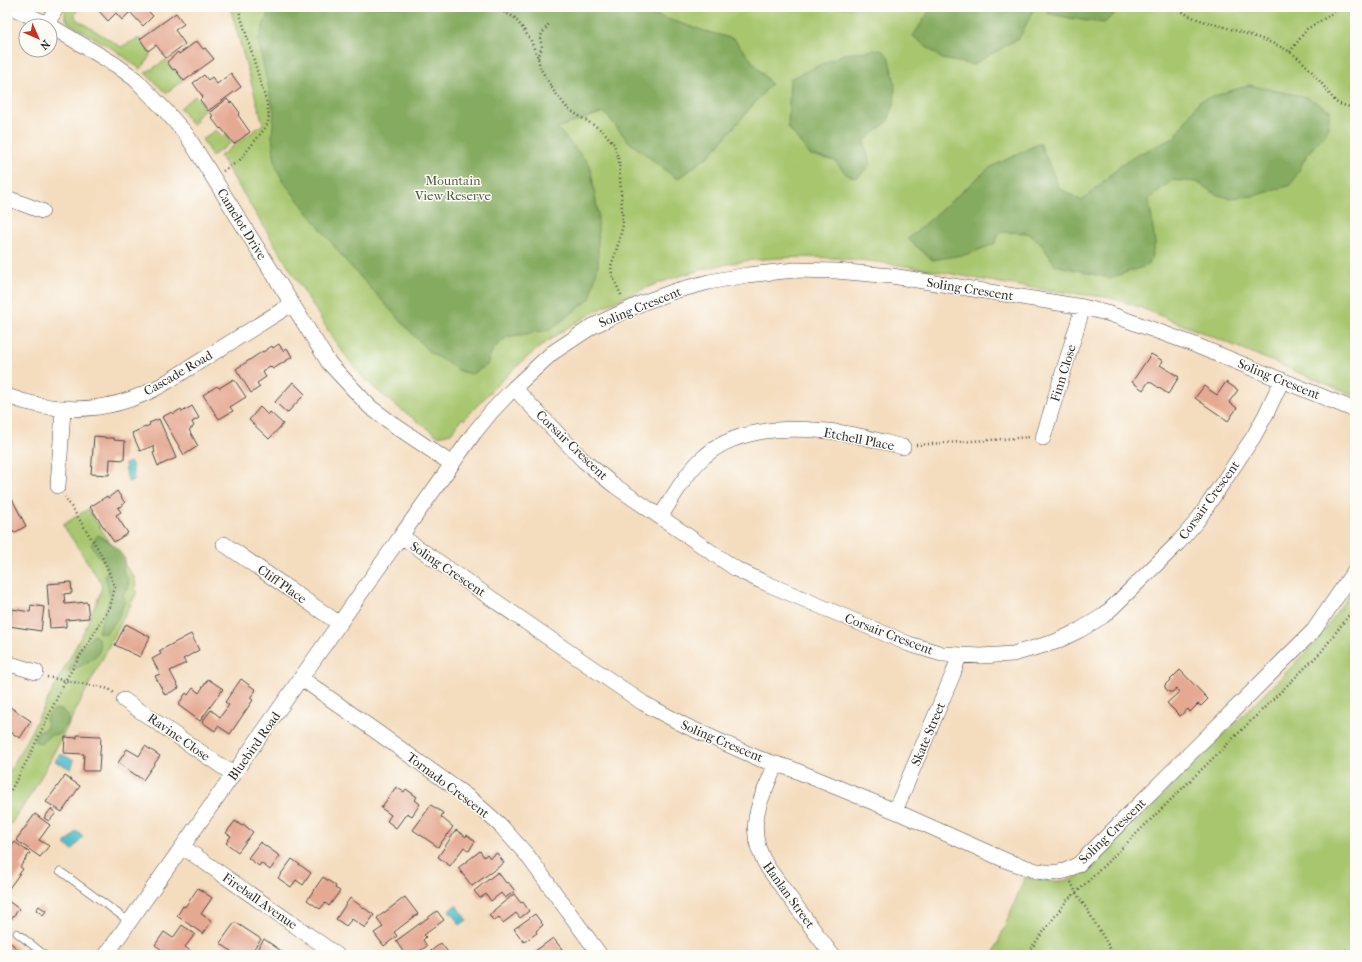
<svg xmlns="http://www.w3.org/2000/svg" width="1362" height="962" font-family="'IM FELL French Canon',serif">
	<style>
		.green { fill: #a7c66e; stroke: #69784c }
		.forest { fill: #85ab61; stroke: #586b46 }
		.water { fill: #4ebcc6; stroke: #3c7478 }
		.building { fill: #e5a993 }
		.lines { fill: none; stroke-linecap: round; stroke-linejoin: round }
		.service-casing { stroke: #494641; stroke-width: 8 }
		.minor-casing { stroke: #494641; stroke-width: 16 }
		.path { stroke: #494641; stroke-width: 2.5; stroke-dasharray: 1 3; stroke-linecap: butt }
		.service { stroke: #fff; stroke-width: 7 }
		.minor { stroke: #fff; stroke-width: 15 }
		.labels { text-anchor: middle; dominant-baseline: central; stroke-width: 3; stroke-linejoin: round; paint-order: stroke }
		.park-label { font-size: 13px; fill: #505a3f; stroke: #fdfcf7 }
		.street-label { font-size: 13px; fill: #2b2b2b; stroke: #fdfcf7 }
	</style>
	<rect width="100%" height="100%" fill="#fdfcf7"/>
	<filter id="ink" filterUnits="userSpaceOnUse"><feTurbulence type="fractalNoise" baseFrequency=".025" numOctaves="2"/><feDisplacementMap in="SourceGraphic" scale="8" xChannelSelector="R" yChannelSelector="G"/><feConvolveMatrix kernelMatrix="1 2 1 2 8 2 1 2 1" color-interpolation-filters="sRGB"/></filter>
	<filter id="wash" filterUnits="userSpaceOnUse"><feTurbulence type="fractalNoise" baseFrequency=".012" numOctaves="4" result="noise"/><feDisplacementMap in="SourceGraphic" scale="16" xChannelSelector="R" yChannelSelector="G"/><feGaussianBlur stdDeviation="0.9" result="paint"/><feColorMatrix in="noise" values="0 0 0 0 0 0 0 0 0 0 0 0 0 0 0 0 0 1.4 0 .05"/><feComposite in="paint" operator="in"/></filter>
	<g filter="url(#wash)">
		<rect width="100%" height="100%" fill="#f4ddbf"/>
		<!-- green -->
		<path class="green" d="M67,7H78L75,15L76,19L121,47L139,38L151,53L146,63L140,69L115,50L69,23C64,17 64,13 67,7Z
			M230,7H1355V396C1297,372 1239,347 1181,324C1160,316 1139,306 1118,300C1106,296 1092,296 1079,294C1048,290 1015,286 984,280C916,267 847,254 778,258C699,261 608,297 545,343C515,366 489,392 464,420L462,418L451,433L438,436C413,418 387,401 365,379C354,368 345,355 336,343L220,156L263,124Z
			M166,60L173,70L175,69L183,80L166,93L145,73Z
			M195,96L202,103L201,105L205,110L195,118L197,121L192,125L180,108Z
			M216,130L223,137L226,135L231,143L212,156L202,139Z
			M88,509L124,564L135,578L136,594L49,762L32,793L7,830V777L85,629L101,591L102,584L63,525Z
			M1355,586V955H993L1025,877C1044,881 1061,885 1080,875C1085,872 1090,867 1095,863L1317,641Z"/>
		<!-- forest -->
		<path class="forest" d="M270,7H629L708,32L734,39L771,84L710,155L677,179L628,141L604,112L557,128L590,165L598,213V266L590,299L550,330L507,337L493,349L487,365L472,374L460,371L428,351L346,261L283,181L277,169L274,155L272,135L274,112L258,41Z
			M932,7H1035L1019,38L973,65L942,59L913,36Z
			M1051,7H1110L1117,12L1104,23L1074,19L1047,13Z
			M881,49L888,56L895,83L894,105L887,122L864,141L870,165L857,178L847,175L835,161L810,155L788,127L790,79L844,54Z
			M1249,85L1306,97L1330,110L1327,132L1308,153L1291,185L1254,196L1229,198L1215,194L1197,182L1172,180L1149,199L1155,243L1149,265L1110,278L1055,265L1041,243L1027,233L1000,232L994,244L968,254L932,260L908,239L989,168L1040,143L1059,188L1082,201L1127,160L1175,137L1199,101Z
			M98,535L114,545L125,559L123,570L128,580V589L123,593L125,601L117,620L105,634L98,632L110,597L105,575L109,569L91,545Z
			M94,635L99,639C99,641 100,646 100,649C96,660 78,667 68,672L78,650Z
			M54,709L62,710L68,715V723L59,734L50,735L42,744L34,741L36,733L47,728L46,717Z"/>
		<!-- water -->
		<path class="water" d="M130,462L132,464L134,480L128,482L125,464Z
			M60,754L74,760L71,769L55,761Z
			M76,831L83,836L73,850L65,845V842L71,839Z
			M456,905L467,920L460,925L449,910Z"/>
		<g id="blocks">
			<!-- building -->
			<path class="building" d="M102,7H144L153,16L143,26L130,12L122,20L116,13L108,21L98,10Z
				M176,13L184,24L175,30L185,44L166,58L156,45L148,51L140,39Z
				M197,41L203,49L205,48L214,59L184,81L175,69L173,70L167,62L178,52L179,54Z
				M231,73L241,87L208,111L200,100L203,97L193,83L204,75L208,80L212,77L217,84Z
				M227,99L230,103L232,102L240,113L238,115L250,132L234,144L221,128L220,129L211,117L213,116L210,112Z
				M279,344L283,351L287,348L292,357L273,369L270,366L262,371L266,377L257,383L260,387L251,393L236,369L263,351V352L272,346L273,348Z
				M1151,354L1163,361L1160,365L1179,377L1168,394L1149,381L1143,390L1132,382Z
				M234,379L246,397L230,407L233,411L219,419L203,395L217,386L219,388Z
				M293,382L305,394L287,413L275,402Z
				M1226,382L1238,390L1229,402L1237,408L1228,421L1195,398L1204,386L1217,395Z
				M192,406L199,418L192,422L194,426L189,430L198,446L184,455L162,417L172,412L173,414L181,409L182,412Z
				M260,407L268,415L270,412L283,424L269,439L249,420Z
				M159,419L176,458L158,466L153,453L155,452L153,446L140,451L132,433L150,425L149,423Z
				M94,436L105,437V438H114V440L125,441L124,460L110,459L109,475L91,474Z
				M117,491L125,503L118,508L121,512L116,515L128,533L114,542L90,507L107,496L108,498Z
				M12,499L26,526L14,533L7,521V502Z
				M71,582L72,593L64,594L65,604L87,602L89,618L66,620V627L50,628L47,584Z
				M31,605L44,607L41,631L9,626L12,609L30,612Z
				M126,624L150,637L140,657L115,645Z
				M191,634L199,650L183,659L186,663L170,671L179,688L165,695L155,676L160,674L152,659L161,654L159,651Z
				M1180,670L1208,699L1201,706L1198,704L1190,712L1188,709L1180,716L1167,703L1179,692L1176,689L1172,692H1169L1165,688V685Z
				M208,679L223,689L200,721L178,705L186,693L188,695L193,688L199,693Z
				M241,679L256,690L250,698L253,700L230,734L218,726L215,731L202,722L211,710L220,717L229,705L225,702Z
				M7,705L31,721L20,738L7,730Z
				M77,735L101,736L99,771H83L84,754L64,753L65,737L77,738Z
				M145,746L160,756L143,780L118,763L127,749L139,756Z
				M65,776L80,786L62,812L46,802Z
				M396,787L404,792L406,789L417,797L415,800L420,804L412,816L407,813L396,828L387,821L391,815L381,808Z
				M431,805L443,813L441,817L453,827L438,847L413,830Z
				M51,809L56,813L49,821L44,818Z
				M35,814L50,825L39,840L49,846L40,857L16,840Z
				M235,821L242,826L243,824L253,832L238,852L226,843L231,836L226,833Z
				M456,830L466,837L467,835L475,841L469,851L464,847L450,866L438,857Z
				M15,842L30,853L20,867L23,869L7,891V852Z
				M260,842L280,856L270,870L261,863L259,866L248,858Z
				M480,851L484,857L487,854L490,858L497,853L504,863L472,886L458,868Z
				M292,859L311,873L303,885L296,880L291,887L278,878Z
				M498,872L506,883L508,882L515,891L505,898L501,893L491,901L486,894L480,898L474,891Z
				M323,877L336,886L335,888L340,891L329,906L325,903L320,909L307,900Z
				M198,888L212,898L201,914L212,921L203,934L177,916L183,906L185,907Z
				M514,894L521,903L523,902L529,911L520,918L516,913L503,923L499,917L494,921L489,915L494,911V910Z
				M405,897L418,914L394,932L397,936L384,946L374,933L383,927L377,918Z
				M350,898L374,915L365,928L352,919L346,926L336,919Z
				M7,900L19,909L10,920L8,919L7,921Z
				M39,906L46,911L43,915L36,910Z
				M437,911L444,920L424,935L426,937L423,940L427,946L414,955H401L404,953L396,941Z
				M535,914L543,925L536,931L537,933L524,942L514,929Z
				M235,922L261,939L249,955H234L230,952L231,951L220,943Z
				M182,925L195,934L185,947L196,955H169L155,945L164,932L173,938Z
				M553,938L562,949L554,955H536L534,952Z
				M264,939L287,955H253Z
				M10,942L23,955H7V945Z
				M441,943L450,955H426Z"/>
		</g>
	</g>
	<g filter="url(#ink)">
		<use href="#blocks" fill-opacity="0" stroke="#494641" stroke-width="1"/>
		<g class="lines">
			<defs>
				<path id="service" d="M60,871L130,922
					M17,933L45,955"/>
				<path id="minor" d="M11,7L47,24L116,65L135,79L164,109L186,134L329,363L370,407L397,427L452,464
					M47,24L57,7
					M7,198L42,211
					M514,388L584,461L615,486L736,569L761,581L909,644L942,654L981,656L1013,654L1055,642L1080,630L1103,616L1114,606L1178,543L1197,521L1254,436L1266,414L1282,380
					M7,396C61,416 112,413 162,385L292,304
					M1355,410L1190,343L1110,314L1083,307L892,276L836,271L795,270L747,275L709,282L675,291L642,303L593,326L552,353L514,388L492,411L474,433L401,536L643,703L686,726L760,759L792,769L895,811L1007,861L1037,871L1052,873L1065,871L1079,864L1300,644L1314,630L1355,570
					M1043,438L1083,307
					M58,486L63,410
					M660,517C674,496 686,472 705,456C740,425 800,427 843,433C863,436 883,442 903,447
					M224,544L340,624
					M7,663L36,672
					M301,678L471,799L500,825L527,855L600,955
					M124,700L233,774
					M776,764C760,802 743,828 768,868L832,955
					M895,811L953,674L959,656
					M183,847L337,955
					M106,955L401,536"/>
			</defs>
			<!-- service casing -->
			<use href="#service" class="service-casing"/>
			<!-- minor casing -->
			<use href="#minor" class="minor-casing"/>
			<!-- path -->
			<path class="path" d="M493,7L514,17L524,30L531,41L538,58L540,68L554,91L568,109L603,131L614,144L619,161L623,225L617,248L611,266L612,275L622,297
				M1176,7C1190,19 1207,22 1224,27C1246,34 1270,40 1290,52C1309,64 1322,85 1336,102L1339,104L1355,108
				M1290,52L1307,29L1343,7
				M538,58L542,47L540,37L550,22
				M223,171L239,161L266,127L268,122L269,116L267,104L238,7
				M916,445L1031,437
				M47,677L109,689L114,693
				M7,797L28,759L65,681L110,607L115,587L100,552L65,497
				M1071,882L1076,893L1088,911L1114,955
				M1026,955L1068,899L1076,893L1321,652L1355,607"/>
			<!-- service -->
			<use href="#service" class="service"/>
			<!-- minor -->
			<use href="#minor" class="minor"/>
		</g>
	</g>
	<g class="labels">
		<!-- park labels -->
		<g class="park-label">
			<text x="453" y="180">Mountain<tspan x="453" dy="15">View Reserve</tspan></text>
		</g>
		<!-- street labels -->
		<g class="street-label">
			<text transform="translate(242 224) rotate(58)">Camelot Drive</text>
			<text transform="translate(970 289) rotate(9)">Soling Crescent</text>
			<text transform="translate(640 307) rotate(-22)">Soling Crescent</text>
			<text transform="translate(178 373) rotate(-30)">Cascade Road</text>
			<text transform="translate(1063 373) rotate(-73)">Finn Close</text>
			<text transform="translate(1279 379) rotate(22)">Soling Crescent</text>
			<text transform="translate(859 439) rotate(11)">Etchell Place</text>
			<text transform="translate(572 445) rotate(44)">Corsair Crescent</text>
			<text transform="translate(1209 500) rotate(-54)">Corsair Crescent</text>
			<text transform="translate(448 569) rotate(34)">Soling Crescent</text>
			<text transform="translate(282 584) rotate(35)">Cliff Place</text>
			<text transform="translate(889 634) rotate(21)">Corsair Crescent</text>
			<text transform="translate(928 734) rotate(-67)">Skate Street</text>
			<text transform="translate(179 737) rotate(35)">Ravine Close</text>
			<text transform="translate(722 741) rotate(23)">Soling Crescent</text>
			<text transform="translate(254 746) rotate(-55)">Bluebird Road</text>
			<text transform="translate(448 785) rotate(37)">Tornado Crescent</text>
			<text transform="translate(1112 831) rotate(-44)">Soling Crescent</text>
			<text transform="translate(789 895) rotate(54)">Hanlan Street</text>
			<text transform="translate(260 901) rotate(35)">Fireball Avenue</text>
		</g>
	</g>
	<!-- margin -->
	<rect width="1362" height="962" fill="none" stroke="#fdfcf7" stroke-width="24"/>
	<!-- north arrow -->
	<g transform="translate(38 38) rotate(135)"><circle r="19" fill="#fdfcf7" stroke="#a9a8a5"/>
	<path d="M0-3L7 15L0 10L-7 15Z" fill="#c8321e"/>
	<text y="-6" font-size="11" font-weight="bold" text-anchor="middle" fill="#2b2b2b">N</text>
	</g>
</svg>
